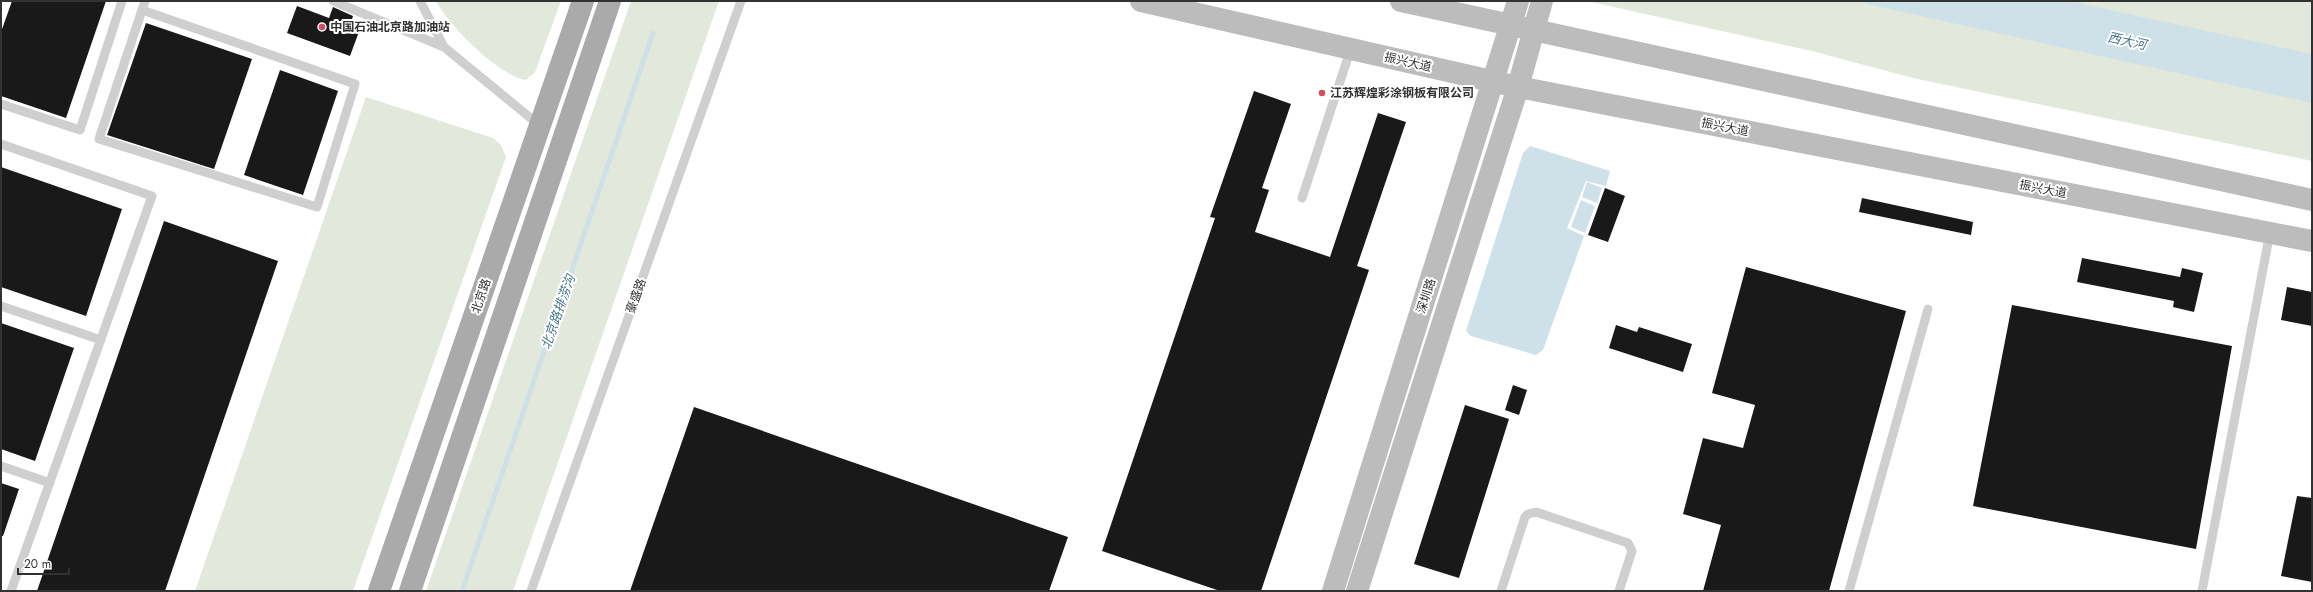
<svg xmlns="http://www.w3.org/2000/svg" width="2313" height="592" font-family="Jost,'Noto Sans SC',sans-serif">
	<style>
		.green { fill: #e3e8dc }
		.water { fill: #cee0e8 }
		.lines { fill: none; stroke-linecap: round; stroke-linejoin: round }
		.stream { stroke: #cee0e8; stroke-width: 5 }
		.building { fill: #191919 }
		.lane { stroke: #cfcfcf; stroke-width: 9 }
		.secondary { stroke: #bcbcbc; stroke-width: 22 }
		.primary { stroke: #aaa; stroke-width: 22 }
		.poi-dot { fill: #d34b5f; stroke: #fff; stroke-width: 1.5 }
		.labels { text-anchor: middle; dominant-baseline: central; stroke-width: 4; stroke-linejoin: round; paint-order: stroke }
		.poi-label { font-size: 12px; font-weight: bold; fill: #323232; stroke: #fff; text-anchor: start }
		.street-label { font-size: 12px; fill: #323232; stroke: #fff }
		.water-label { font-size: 13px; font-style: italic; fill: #48778c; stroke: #fff }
	</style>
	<rect width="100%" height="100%" fill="#fff"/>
	<!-- green -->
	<path class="green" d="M436,1H561L535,72L526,80C499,76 449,26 436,1Z
		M631,1H719L513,591H426Z
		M1587,1H2312V161L1913,78L1812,51Z
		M366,97L493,138L501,145L506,157L353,591H195Z"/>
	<!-- water -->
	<path class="water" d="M1854,1H2069L2312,54V103Z
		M1530,146L1610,171L1606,186L1586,181L1567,228L1584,236L1543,350L1536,355L1471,336L1466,331L1523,153Z
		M1587,182L1602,188L1597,203L1582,197Z
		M1581,200L1595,206L1585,233L1571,227Z"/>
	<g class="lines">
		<!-- stream -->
		<path class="stream" d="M462,591L653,33"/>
	</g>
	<!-- building -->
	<path class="building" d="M12,1H106L66,118L1,96V32Z
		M297,6L329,18L333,7L353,16L350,25L360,29L350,56L287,33Z
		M146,23L252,59L214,169L107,135Z
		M280,70L338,91L303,195L244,175Z
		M1254,91L1291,104L1262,188L1269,190L1255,232L1330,257L1378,113L1406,122L1357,266L1369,270L1261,591H1220L1102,551L1215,218L1210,217Z
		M1,167L122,209L86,316L1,287Z
		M1605,188L1625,196L1608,242L1588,235Z
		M1862,198L1973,222L1971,235L1859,212Z
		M164,221L278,261L165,591H37Z
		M2082,258L2180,277L2182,268L2203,273L2194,312L2173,307L2174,301L2077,282Z
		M1746,267L1906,311L1829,591H1703L1721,525L1683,514L1703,438L1743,448L1755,405L1712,393Z
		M2287,287L2312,292V326L2281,320Z
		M2012,305L2232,346L2196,549L1973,506Z
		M1,323L74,348L35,461L1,449Z
		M1616,325L1637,332L1639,327L1692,344L1683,372L1609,348Z
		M1513,385L1527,390L1519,415L1505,410Z
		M1465,405L1509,419L1459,578L1414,564Z
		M694,407L1068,537L1049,591H630Z
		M1,483L19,489L3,536H1Z
		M2297,496L2312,498V582L2281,576Z"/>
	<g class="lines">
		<!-- lane -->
		<path class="lane" d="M333,1L444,47L539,125
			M420,1L444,47
			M142,10L355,84L317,207L99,139L145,1
			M1,104L80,130L122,1
			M1,144L152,196L11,591
			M1302,198L1351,48
			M1,306L101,340
			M1,466L50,483
			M531,591L741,1
			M1501,591L1525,517L1528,514L1536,512L1628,543L1632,551L1619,591
			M1849,591L1928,309
			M2202,591L2270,232"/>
		<!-- secondary -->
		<path class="secondary" d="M1141,1L1518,87L2312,241
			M1401,1L2312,200
			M1333,591L1518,1
			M1357,591L1518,87L1542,1"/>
		<!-- primary -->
		<path class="primary" d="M379,591L583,1
			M410,591L610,1"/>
	</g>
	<!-- markers -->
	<g class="poi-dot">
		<circle cx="322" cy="27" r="4"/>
		<circle cx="1322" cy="93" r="4"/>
	</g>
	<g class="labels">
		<!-- poi labels -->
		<g class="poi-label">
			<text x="330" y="27">中国石油北京路加油站</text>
			<text x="1330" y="93">江苏辉煌彩涂钢板有限公司</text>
		</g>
		<!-- street labels -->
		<g class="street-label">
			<text transform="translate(1408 62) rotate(13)">振兴大道</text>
			<text transform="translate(1725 127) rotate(11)">振兴大道</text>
			<text transform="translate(2043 189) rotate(11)">振兴大道</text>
			<text transform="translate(481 296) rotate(-71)">北京路</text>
			<text transform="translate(636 296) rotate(-70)">豪盛路</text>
			<text transform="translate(1426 296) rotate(-72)">深圳路</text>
		</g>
		<!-- water labels -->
		<g class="water-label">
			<text transform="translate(2127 41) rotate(12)">西大河</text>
			<text transform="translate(558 312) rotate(-71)">北京路排涝沟</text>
		</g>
	</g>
	<!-- border -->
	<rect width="2313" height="592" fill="none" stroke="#323232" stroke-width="4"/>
	<!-- scale -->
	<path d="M18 568v6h51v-6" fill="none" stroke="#323232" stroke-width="2"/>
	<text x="24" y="568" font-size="12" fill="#323232" stroke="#ffffff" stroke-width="3" paint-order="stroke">20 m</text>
</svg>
